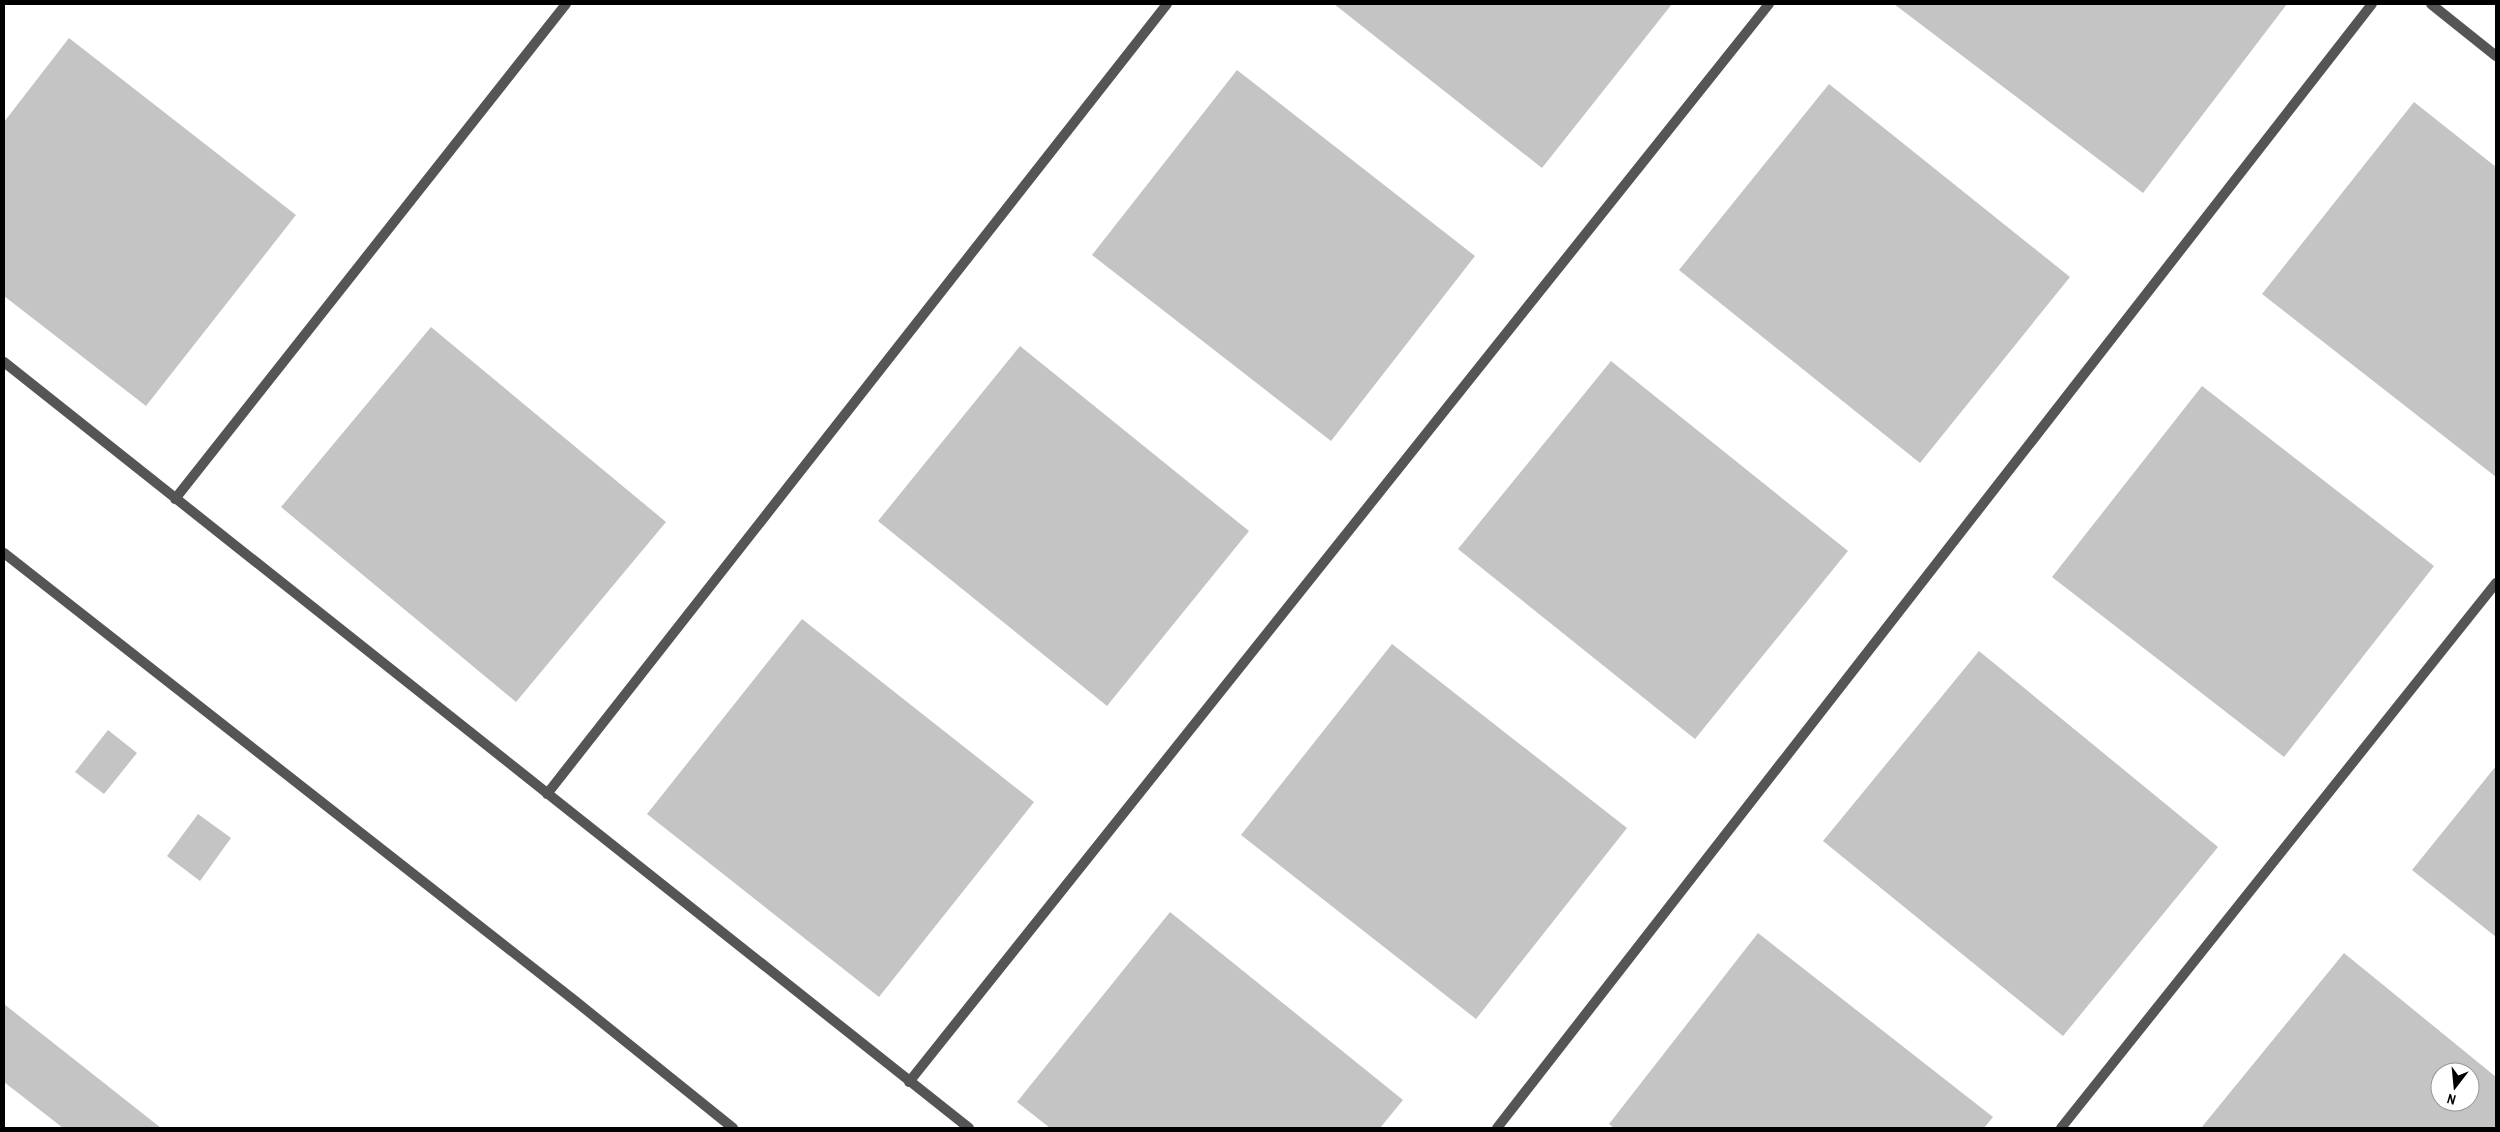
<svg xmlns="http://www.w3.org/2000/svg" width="2500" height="1132" font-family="'Archivo Narrow',sans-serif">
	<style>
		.building { fill: #c4c4c4; fill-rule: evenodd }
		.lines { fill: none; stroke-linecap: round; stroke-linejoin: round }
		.service { stroke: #555; stroke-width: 10 }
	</style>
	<rect width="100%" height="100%" fill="#fff"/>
	<!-- building -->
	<path class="building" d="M1334,4H1672L1542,168Z
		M1894,4H2287L2143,193Z
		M69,38L296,215L146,406L4,296V122Z
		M1237,70L1475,256L1331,441L1092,255Z
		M1829,84L2070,277L1920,463L1679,270Z
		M2414,102L2496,167V477L2262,294Z
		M431,327L666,522L516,702L281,507Z
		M1020,346L1249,531L1107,706L878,521Z
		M1611,361L1848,551L1695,739L1458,549Z
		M2202,386L2434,566L2284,757L2052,577Z
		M802,619L1034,802L879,997L647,814Z
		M1392,644L1627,828L1476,1019L1241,835Z
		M1979,651L2218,847L2063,1036L1823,841Z
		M108,730L137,753L104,794L75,772Z
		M2496,766V937L2412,870Z
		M198,814L231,838L200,881L167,856Z
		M1170,912L1403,1100L1380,1128H1050L1017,1102Z
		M1758,933L1993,1117L1984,1128H1614L1609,1124Z
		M2344,953L2496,1077V1128H2201ZM2440,1072H2470V1102H2440Z
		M4,1004L161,1128H63L4,1082Z"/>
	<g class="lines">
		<!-- service -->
		<path class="service" d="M2431,4L2496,56
			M4,362L969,1128
			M175,499L566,4
			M4,553L574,1000L733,1128
			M547,794L1167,4
			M909,1082L1769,4
			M1497,1128L2372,4
			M2061,1128L2496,583"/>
	</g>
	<!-- border -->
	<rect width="2500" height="1132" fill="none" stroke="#000000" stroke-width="10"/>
	<!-- north arrow -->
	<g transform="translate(2455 1087) rotate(196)"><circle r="24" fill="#ffffff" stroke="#999999"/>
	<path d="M0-4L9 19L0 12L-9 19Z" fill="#000000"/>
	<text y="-8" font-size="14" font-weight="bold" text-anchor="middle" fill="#000000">N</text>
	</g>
</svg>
